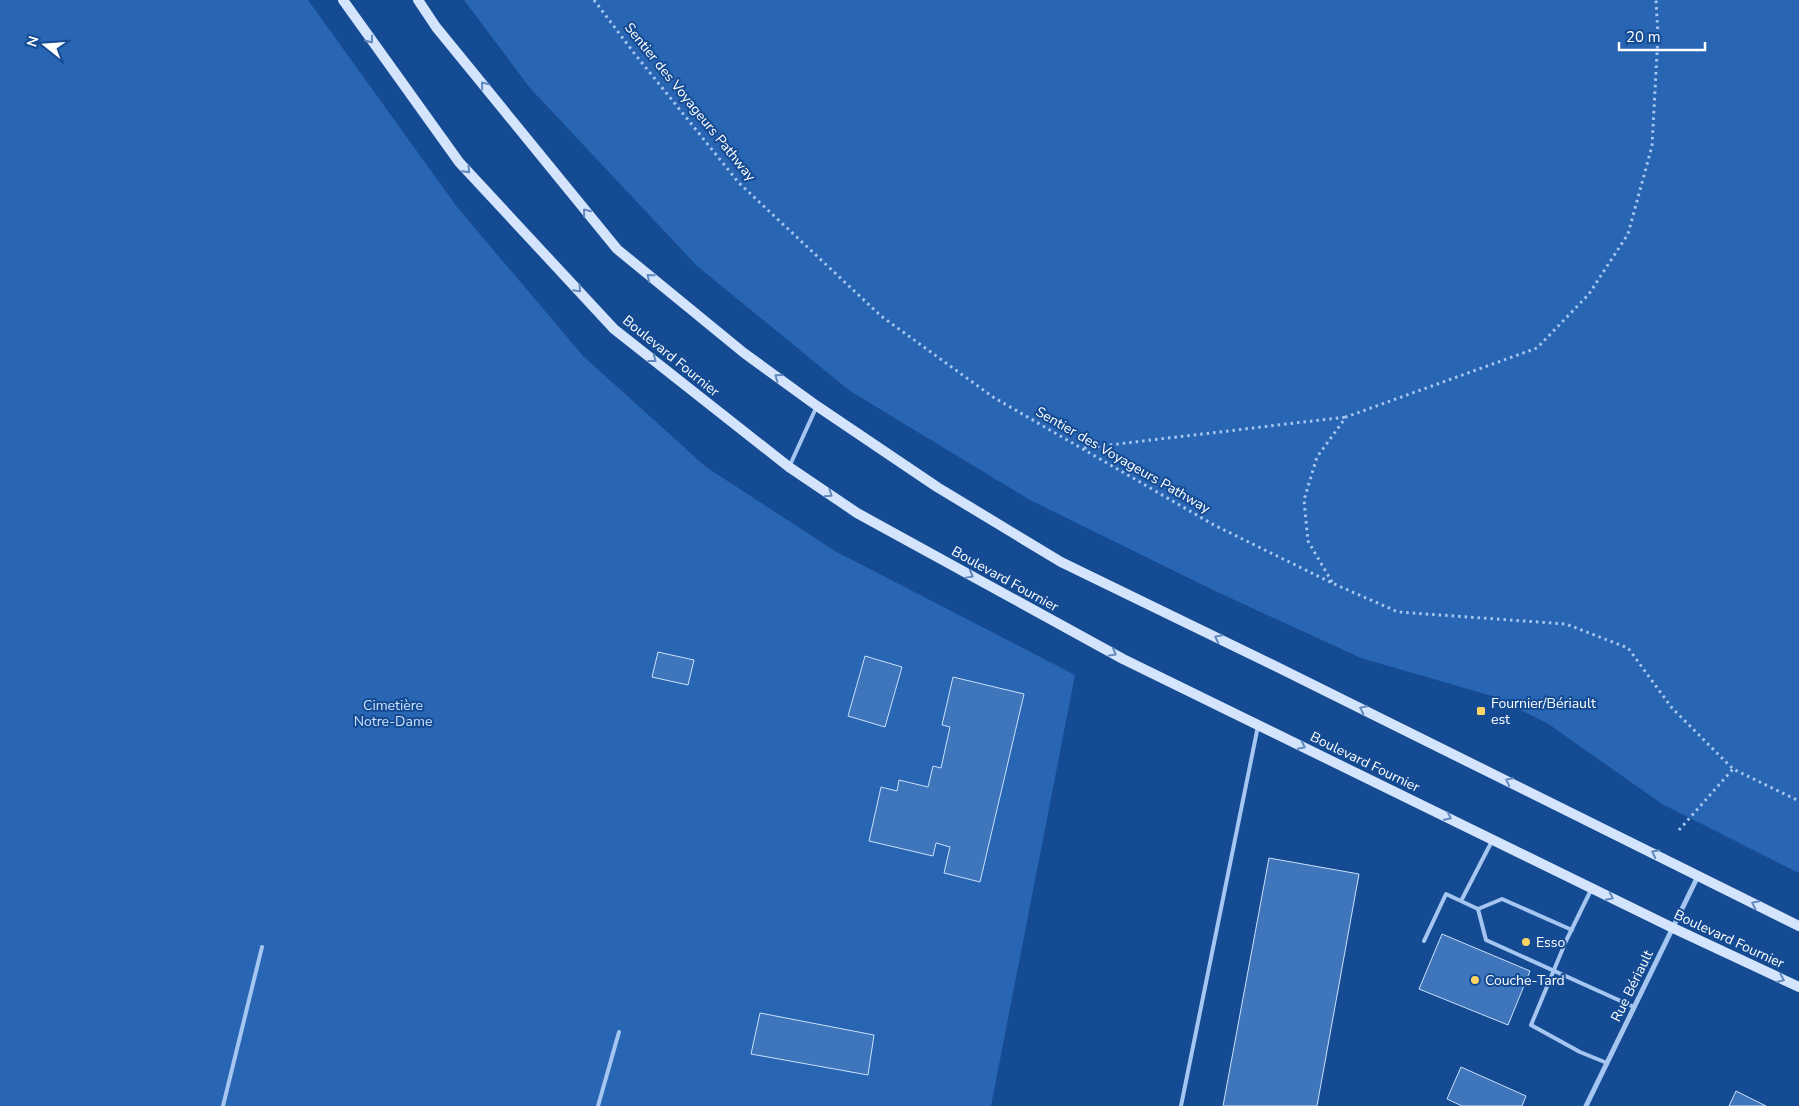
<svg xmlns="http://www.w3.org/2000/svg" width="1799" height="1106" font-family="'Nunito Sans',sans-serif">
	<style>
		.green { fill: #2865b2 }
		.building { fill: #3e75bb; stroke: #cbe1fc }
		.lines { fill: none; stroke-linecap: round; stroke-linejoin: round }
		.path { stroke: #a4c6f1; stroke-width: 3; stroke-dasharray: 2.5 4; stroke-linecap: butt }
		.service { stroke: #a4c6f1; stroke-width: 4 }
		.minor { stroke: #a4c6f1; stroke-width: 5 }
		.secondary { stroke: #d3e4fc; stroke-width: 10 }
		.oneway { stroke: #6188bd }
		.poi-dot { fill: #ffd464; stroke: #154b93; stroke-width: 2 }
		.labels { text-anchor: middle; dominant-baseline: central; stroke-width: 4; stroke-linejoin: round; paint-order: stroke }
		.street-label { font-size: 14px; fill: #fff; stroke: #154b93 }
		.poi-label { font-size: 14px; fill: #fff; stroke: #154b93; text-anchor: start }
		.park-label { font-size: 14px; fill: #cbe1fc; stroke: #154b93 }
	</style>
	<rect width="100%" height="100%" fill="#154b93"/>
	<!-- green -->
	<path class="green" d="M0,0H308L457,207L583,356L706,467L835,551L1075,675L991,1106H0Z
		M464,0H1799V873L1662,804L1547,723L1492,696L1361,658L1215,591L1030,500L850,391L697,266L530,88Z"/>
	<!-- building -->
	<path class="building" d="M658,652L694,660L688,685L652,677Z
		M865,656L902,667L885,727L848,716Z
		M953,677L1024,694L980,882L944,873L950,847L936,843L933,856L869,841L881,787L897,791L899,780L928,787L933,766L941,768L950,727L942,725Z
		M1269,858L1359,874L1317,1106H1223Z
		M1442,934L1530,971L1508,1025L1419,989Z
		M760,1013L874,1035L868,1075L751,1054Z
		M1461,1067L1526,1096L1522,1106H1462L1447,1099Z
		M1736,1091L1766,1106H1729Z"/>
	<g class="lines">
		<!-- path -->
		<path class="path" d="M594,0L634,53L739,183L881,316L993,397L1214,525L1332,583L1398,612L1566,624L1628,648L1672,708L1733,769L1799,801
			M1084,448L1346,417
			M1332,582L1308,541L1304,500L1317,457L1346,417L1537,348L1589,294L1628,234L1652,146L1658,35L1656,0
			M1679,830L1733,769"/>
		<!-- service -->
		<path class="service" d="M790,465L816,408
			M1591,890L1566,941L1531,1025L1580,1052L1607,1063
			M1461,901L1492,841
			M1572,930L1502,899L1478,909L1486,940L1634,1007
			M1424,941L1446,894L1478,909
			M223,1106L262,947
			M598,1106L619,1032
			M1181,1106L1258,726"/>
		<!-- minor -->
		<path class="minor" d="M1586,1106L1698,876"/>
		<!-- secondary -->
		<path class="secondary" d="M343,0L459,162L614,329L789,467L857,513L1123,659L1673,928L1799,987
			M418,0L436,27L617,249L744,353L817,406L937,487L1061,562L1271,664L1799,926"/>
	</g>
	<!-- one-way arrows -->
	<defs><path id="oneway-chevron" d="M-2-3.5L2.5 0L-2 3.5" fill="none" stroke-width="1.6" stroke-linecap="round" stroke-linejoin="round" transform="scale(1.25)"/></defs>
	<g class="oneway">
		<use href="#oneway-chevron" transform="translate(370 40) rotate(54)"/>
		<use href="#oneway-chevron" transform="translate(484 85) rotate(-129)"/>
		<use href="#oneway-chevron" transform="translate(467 170) rotate(47)"/>
		<use href="#oneway-chevron" transform="translate(586 212) rotate(-129)"/>
		<use href="#oneway-chevron" transform="translate(650 277) rotate(-141)"/>
		<use href="#oneway-chevron" transform="translate(578 289) rotate(47)"/>
		<use href="#oneway-chevron" transform="translate(653 359) rotate(38)"/>
		<use href="#oneway-chevron" transform="translate(778 377) rotate(-144)"/>
		<use href="#oneway-chevron" transform="translate(829 494) rotate(34)"/>
		<use href="#oneway-chevron" transform="translate(970 575) rotate(29)"/>
		<use href="#oneway-chevron" transform="translate(1218 638) rotate(-154)"/>
		<use href="#oneway-chevron" transform="translate(1113 653) rotate(29)"/>
		<use href="#oneway-chevron" transform="translate(1363 709) rotate(-154)"/>
		<use href="#oneway-chevron" transform="translate(1302 746) rotate(26)"/>
		<use href="#oneway-chevron" transform="translate(1509 781) rotate(-154)"/>
		<use href="#oneway-chevron" transform="translate(1448 817) rotate(26)"/>
		<use href="#oneway-chevron" transform="translate(1655 853) rotate(-153)"/>
		<use href="#oneway-chevron" transform="translate(1610 897) rotate(26)"/>
		<use href="#oneway-chevron" transform="translate(1755 904) rotate(-154)"/>
		<use href="#oneway-chevron" transform="translate(1781 979) rotate(25)"/>
	</g>
	<!-- markers -->
	<g class="poi-dot">
		<rect x="1476" y="706" width="10" height="10" rx="2.5"/>
		<circle cx="1526" cy="942" r="5"/>
		<circle cx="1475" cy="980" r="5"/>
	</g>
	<g class="labels">
		<!-- street labels -->
		<g class="street-label">
			<text transform="translate(690 102) rotate(51)">Sentier des Voyageurs Pathway</text>
			<text transform="translate(671 356) rotate(39)">Boulevard Fournier</text>
			<text transform="translate(1123 460) rotate(30)">Sentier des Voyageurs Pathway</text>
			<text transform="translate(1005 579) rotate(29)">Boulevard Fournier</text>
			<text transform="translate(1365 762) rotate(26)">Boulevard Fournier</text>
			<text transform="translate(1729 939) rotate(25)">Boulevard Fournier</text>
			<text transform="translate(1632 986) rotate(-64)">Rue Bériault</text>
		</g>
		<!-- poi labels -->
		<g class="poi-label">
			<text x="1491" y="703">Fournier/Bériault<tspan x="1491" dy="16">est</tspan></text>
			<text x="1536" y="942">Esso</text>
			<text x="1485" y="980">Couche-Tard</text>
		</g>
		<!-- park labels -->
		<g class="park-label">
			<text x="393" y="705">Cimetière<tspan x="393" dy="16">Notre-Dame</tspan></text>
		</g>
	</g>
	<!-- north arrow -->
	<g transform="translate(45 45) rotate(287)" stroke="#154b93" stroke-width="4" paint-order="stroke">
	<path d="M0-4L9 19L0 12L-9 19Z" fill="#ffffff"/>
	<text y="-8" font-size="14" font-weight="bold" text-anchor="middle" fill="#ffffff">N</text>
	</g>
	<!-- scale -->
	<path d="M1619 42v8h86v-8" fill="none" stroke="#ffffff" stroke-width="2.5"/>
	<text x="1626" y="42" font-size="15" fill="#ffffff" stroke="#154b93" stroke-width="4" paint-order="stroke">20 m</text>
</svg>
